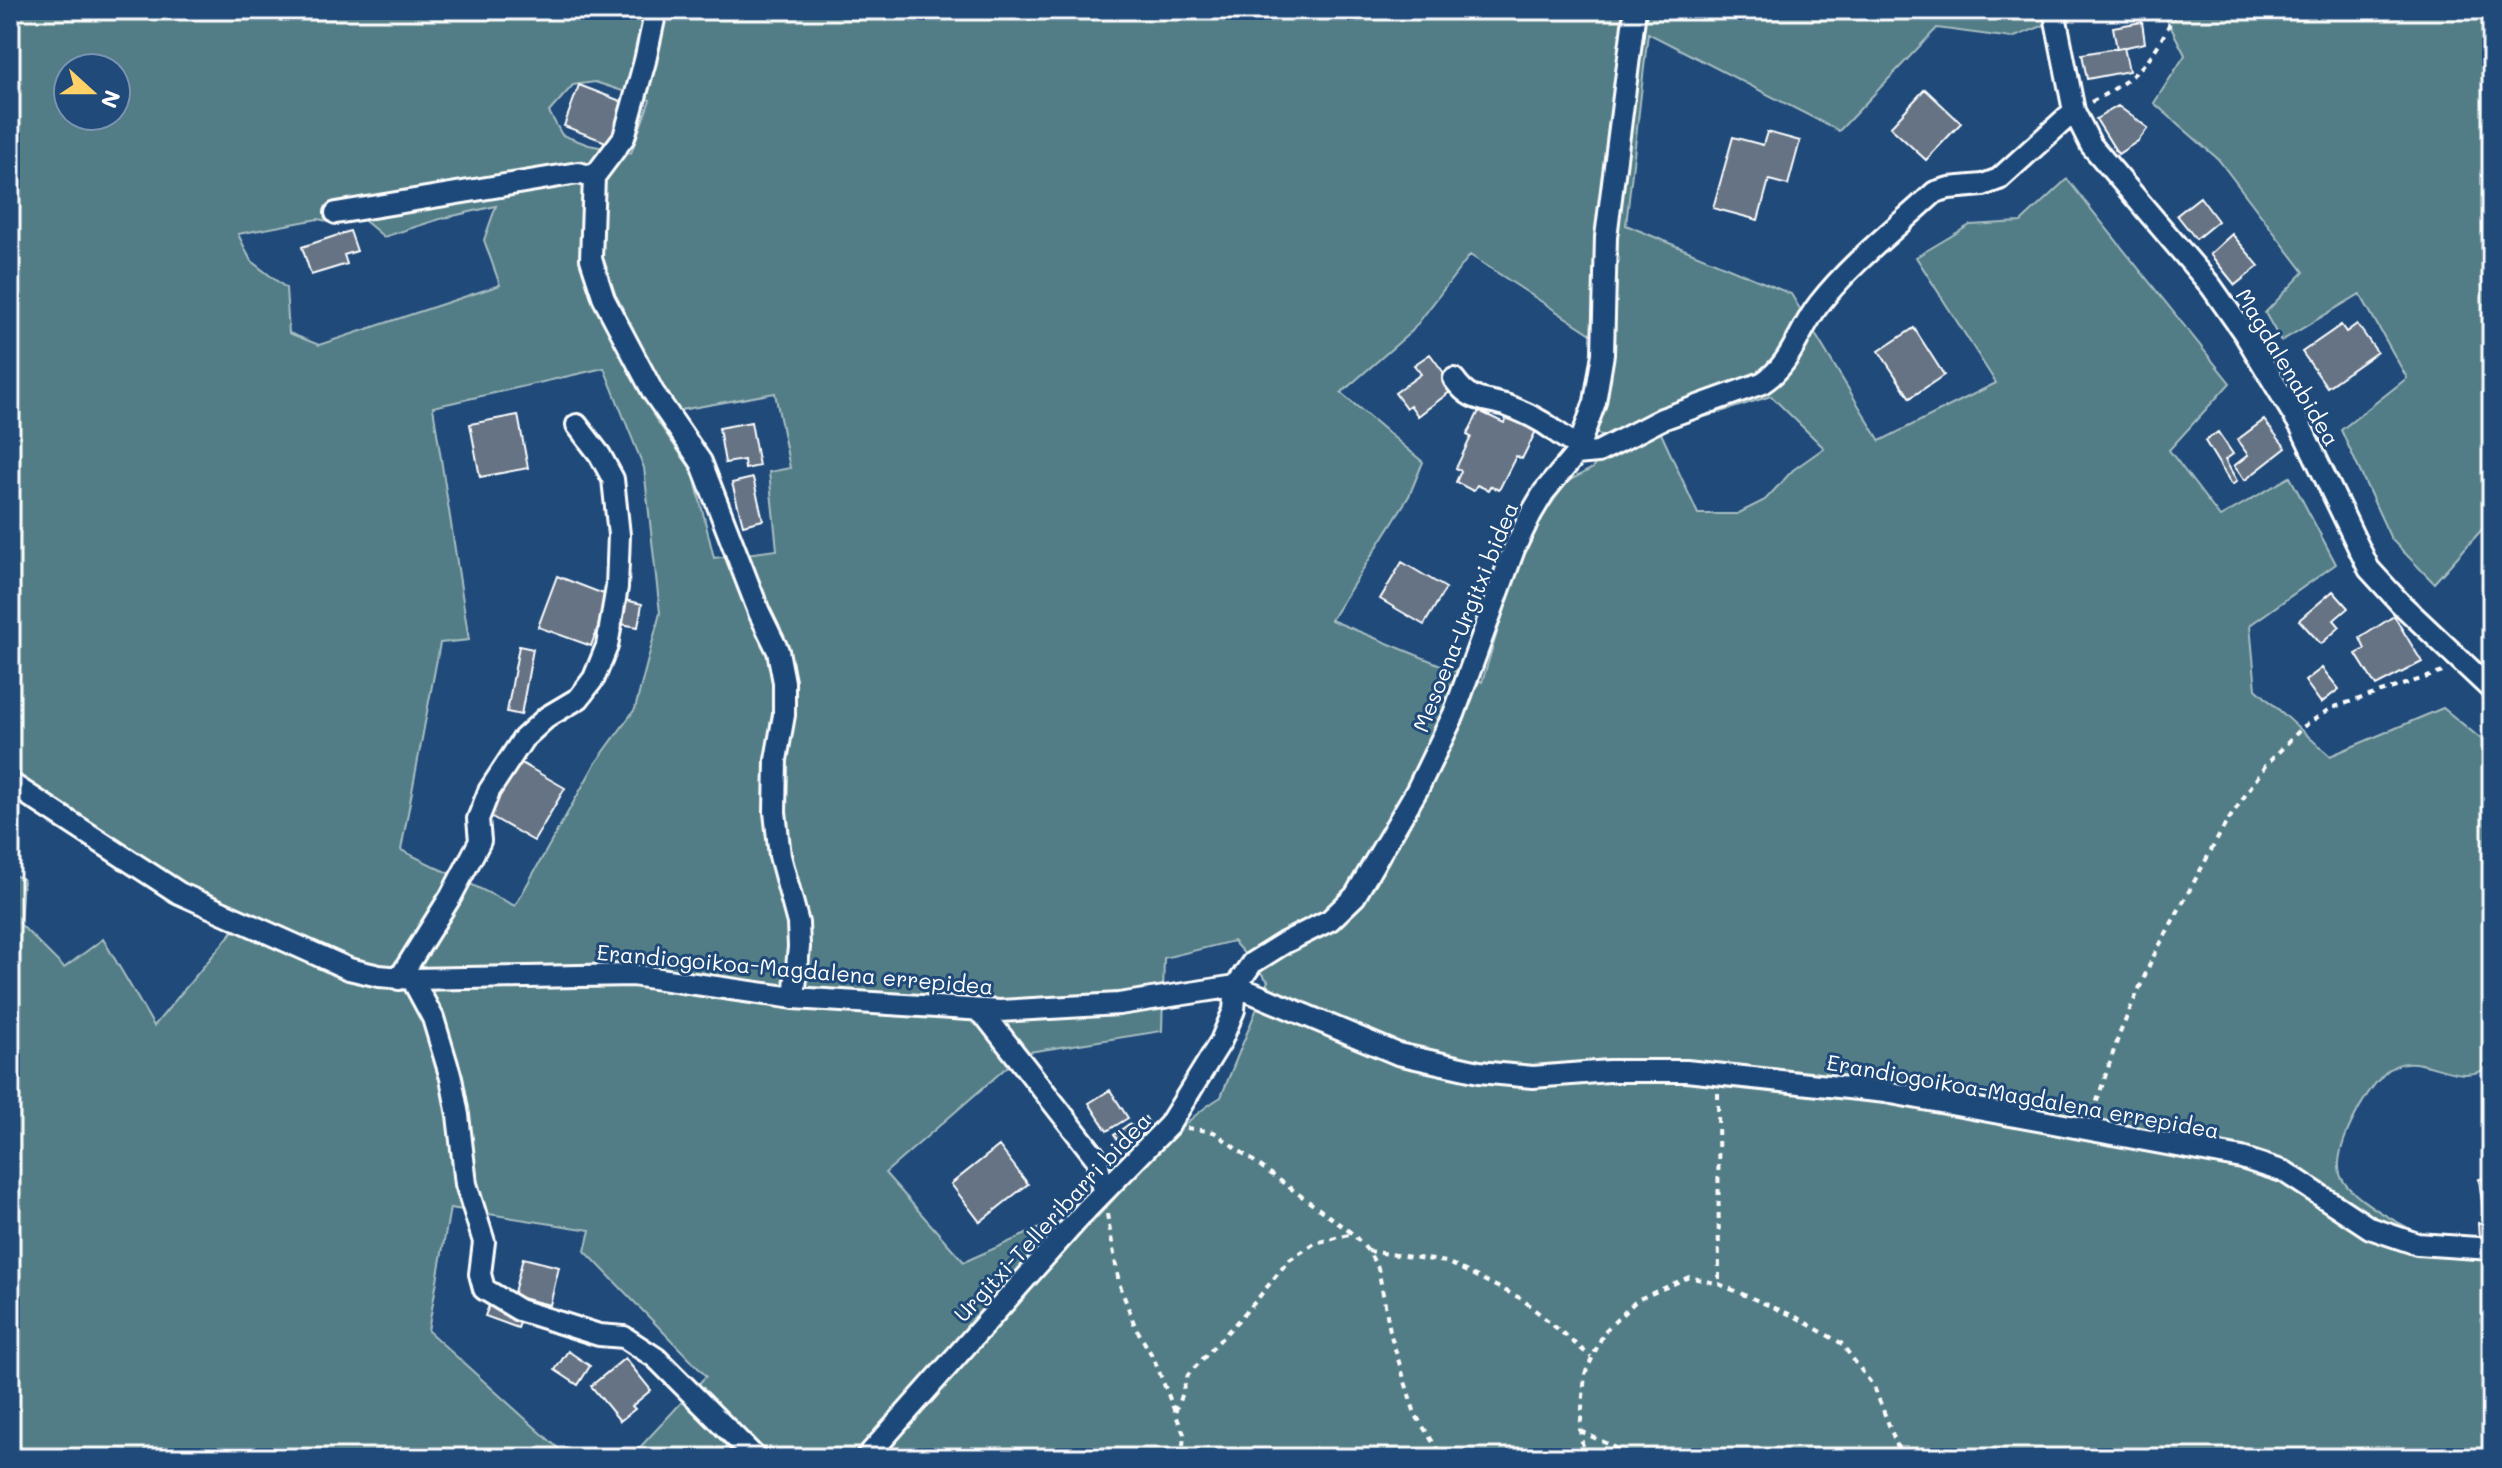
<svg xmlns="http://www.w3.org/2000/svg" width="2502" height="1468" font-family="Mali,sans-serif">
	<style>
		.green { fill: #527d86; stroke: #a8bec2; stroke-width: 2; fill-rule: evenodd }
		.building { fill: #657384; stroke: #fff; stroke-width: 2 }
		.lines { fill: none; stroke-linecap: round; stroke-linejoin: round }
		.minor-casing { stroke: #fff; stroke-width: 26 }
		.path { stroke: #fff; stroke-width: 4; stroke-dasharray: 6 6; stroke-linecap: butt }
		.minor { stroke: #1f4a7a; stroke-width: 20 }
		.labels { text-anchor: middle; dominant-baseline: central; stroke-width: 6; stroke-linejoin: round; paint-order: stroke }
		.street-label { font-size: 22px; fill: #fff; stroke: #1f4a7a }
	</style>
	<rect width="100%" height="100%" fill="#1f4a7a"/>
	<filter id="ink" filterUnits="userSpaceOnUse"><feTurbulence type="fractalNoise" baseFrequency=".0125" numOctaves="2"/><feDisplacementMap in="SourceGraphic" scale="16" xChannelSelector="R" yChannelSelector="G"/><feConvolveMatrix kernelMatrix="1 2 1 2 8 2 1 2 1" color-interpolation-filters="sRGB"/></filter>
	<g filter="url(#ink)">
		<!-- green -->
		<path class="green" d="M10,10H2083L2012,38L1937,28L1839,131L1648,33L1626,225L1791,294L1880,441L1996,383L1916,257L1970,225L2021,222L2067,179L2230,383L2169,450L2220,517L2290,477L2336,564L2250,625L2256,689L2330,756L2443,708L2492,748V1065C2453,1094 2416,1040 2383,1075C2365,1093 2333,1148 2340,1174C2348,1205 2461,1257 2492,1260V1458H630L706,1376L585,1251L590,1230L450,1208L428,1331L569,1458H10V873L23,879L20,924L64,968L103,939L154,1026L234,930L171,902L10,797ZM68,68H116V116H68ZM595,82L650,100L631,153L589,145L562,135L549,112L573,85ZM496,206L484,240L500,285L319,345L289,333L286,288L251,261L238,234L318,219L341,224L359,216L384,237L440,219ZM1470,255L1614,349L1595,433L1606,437L1593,468L1568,481L1536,525L1515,574L1482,682L1331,620L1409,496L1423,462L1341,393L1412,331ZM604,368L644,468L660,613L635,709L595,764L515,906L401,850L440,643L469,640L433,407ZM775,393L790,468L769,472L777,550L714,558L693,472L653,415ZM1771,396L1824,448L1793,470L1765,500L1737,514H1698L1660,431ZM1233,941L1268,981L1221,1097C1177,1123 1128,1185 1092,1223L1042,1227L964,1262L885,1173L1023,1053L1162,1031L1164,958Z
			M2162,10H2492V524L2485,526L2434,583L2391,539L2341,430L2407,378L2360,294L2281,341L2265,313L2304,272L2218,159L2154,103L2185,55Z"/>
		<!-- building -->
		<path class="building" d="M2142,22L2145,43L2117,49L2113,27Z
			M2124,47L2129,71L2087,79L2082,54Z
			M579,85L626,103L611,144L564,126Z
			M1925,89L1961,123L1926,160L1890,127Z
			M2118,106L2148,128L2138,141L2118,154L2096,119Z
			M1767,132L1800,141L1788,185L1769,180L1758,220L1713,208L1733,137L1763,145Z
			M2200,197L2218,221L2196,239L2177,215Z
			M350,231L357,251L344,255L347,264L311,275L302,247Z
			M2232,234L2259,266L2235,285L2210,254Z
			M2357,324L2377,352L2327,387L2302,352L2341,325L2346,332Z
			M1914,328L1944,375L1910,398L1879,351Z
			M1430,354L1455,388L1418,416L1410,405L1406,408L1395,393L1421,374L1414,365Z
			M1479,411L1504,423L1510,411L1539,425L1522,459L1516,456L1499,490L1490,486L1488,490L1477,485L1473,491L1456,482L1461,471L1456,468L1471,437L1467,435Z
			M518,415L528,468L480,477L470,424Z
			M2264,420L2286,448L2245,480L2234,466L2248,455L2237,440Z
			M751,422L759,466L745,469L744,460L725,463L719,428Z
			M2218,432L2233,454L2225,460L2237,481L2232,485L2205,441Z
			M753,478L763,520L743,525L732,483Z
			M1402,562L1446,588L1424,625L1380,599Z
			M557,576L609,596L591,646L538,627Z
			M2333,591L2348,608L2334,620L2340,627L2321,644L2299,620Z
			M625,600L642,604L638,627L621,624Z
			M2394,616L2422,662L2376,686L2356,654L2365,649L2360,638Z
			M519,646L533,649L521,715L507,712Z
			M2322,668L2339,689L2321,703L2305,681Z
			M516,760L565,788L534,841L485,813Z
			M1110,1090L1128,1118L1107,1131L1089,1103Z
			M1145,1117L1152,1127L1123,1148L1114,1135L1129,1124L1132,1127Z
			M999,1146L1028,1184L980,1222L951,1184Z
			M2492,1177V1217L2484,1218L2479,1179Z
			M2492,1222V1238H2479L2478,1223Z
			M523,1258L559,1267L550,1305L513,1296Z
			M490,1303L523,1315L518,1328L485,1316Z
			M568,1351L590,1366L578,1385L555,1370Z
			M625,1358L651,1390L632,1406L635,1409L620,1421L591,1386Z"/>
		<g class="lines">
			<defs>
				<path id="minor" d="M2054,10L2074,111L2091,145L2211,286L2244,333L2301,427L2369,569L2401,604L2492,690
					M594,177L624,137L645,61L656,10
					M336,213L578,173L594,177L591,259L604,299L653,392L701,462L759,612L778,651L784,682V715L776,760L775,812L780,856L798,923L799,947L794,998
					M1454,379C1471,403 1483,398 1508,406C1519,410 1532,416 1542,422C1555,430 1565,440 1579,446
					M1576,454L1598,452L1662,419L1762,383C1792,364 1798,331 1819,304C1852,262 1896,228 1935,192L1949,188L1983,185L1999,179L2074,111
					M10,783L179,893L349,969L379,976L412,979L632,975L794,998L1000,1011L1119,1004L1236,986L1398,1054L1479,1072L1533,1077L1609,1071H1686L1886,1092L2242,1158L2285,1172L2370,1228L2417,1244L2492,1249
					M399,979L451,896L480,841L478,819L489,791L523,739L547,717L579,698L594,678L607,646L617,587L619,535L613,479L600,455L577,425
					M412,979L433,1018L451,1078L458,1115L466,1184L484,1242L480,1274L484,1289L519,1310L599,1335L624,1337L656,1358L756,1458
					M1236,986L1252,963L1284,943L1330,920L1355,896L1417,790L1454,714L1514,549L1531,514L1544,492L1576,454L1595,402L1603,354L1606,237L1635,10
					M976,1010L987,1018L1097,1159L1103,1192
					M866,1458L1087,1209L1169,1125L1221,1041L1234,1010L1236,986"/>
			</defs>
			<!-- minor casing -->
			<use href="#minor" class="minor-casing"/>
			<!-- path -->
			<path class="path" d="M2091,102C2139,77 2154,59 2176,10
				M1718,1093L1719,1284
				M2093,1113L2119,1035L2152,959L2225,825L2265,766L2303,727L2331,708L2443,672
				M1187,1128L1214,1132L1353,1234L1368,1251L1378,1268L1391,1336L1415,1414L1443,1458
				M1107,1214L1119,1283L1135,1326L1154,1359L1175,1412
				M1368,1251L1447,1262L1522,1299L1591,1357
				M1580,1431L1638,1458
				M1182,1458L1184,1434L1175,1413L1188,1375L1255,1302L1288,1261L1315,1243L1353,1234
				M1585,1458L1580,1431L1585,1374L1604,1332L1637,1300L1689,1277L1719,1284L1796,1317L1841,1343L1874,1387L1902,1458"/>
			<!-- minor -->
			<use href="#minor" class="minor"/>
		</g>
	</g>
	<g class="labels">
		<!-- street labels -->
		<g class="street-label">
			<text transform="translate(2288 367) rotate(59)">Magdalenabidea</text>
			<text transform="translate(1465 617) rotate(-68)">Mesoena-Urgitxi bidea</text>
			<text transform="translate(795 969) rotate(5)">Erandiogoikoa-Magdalena errepidea</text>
			<text transform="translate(2023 1096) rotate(10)">Erandiogoikoa-Magdalena errepidea</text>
			<text transform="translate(1052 1217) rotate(-47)">Urgitxi-Telleribarri bidea</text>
		</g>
	</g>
	<!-- margin -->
	<rect width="2502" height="1468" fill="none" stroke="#1f4a7a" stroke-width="40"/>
	<rect x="20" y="20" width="2462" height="1428" fill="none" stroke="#fff" stroke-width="3" filter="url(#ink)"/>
	<!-- north arrow -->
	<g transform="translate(92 92) rotate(111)"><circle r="38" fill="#1f4a7a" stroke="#7992af" stroke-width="2"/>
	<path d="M0-6L14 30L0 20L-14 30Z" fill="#ffd166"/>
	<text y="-12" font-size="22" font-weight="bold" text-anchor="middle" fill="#ffffff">N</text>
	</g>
</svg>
